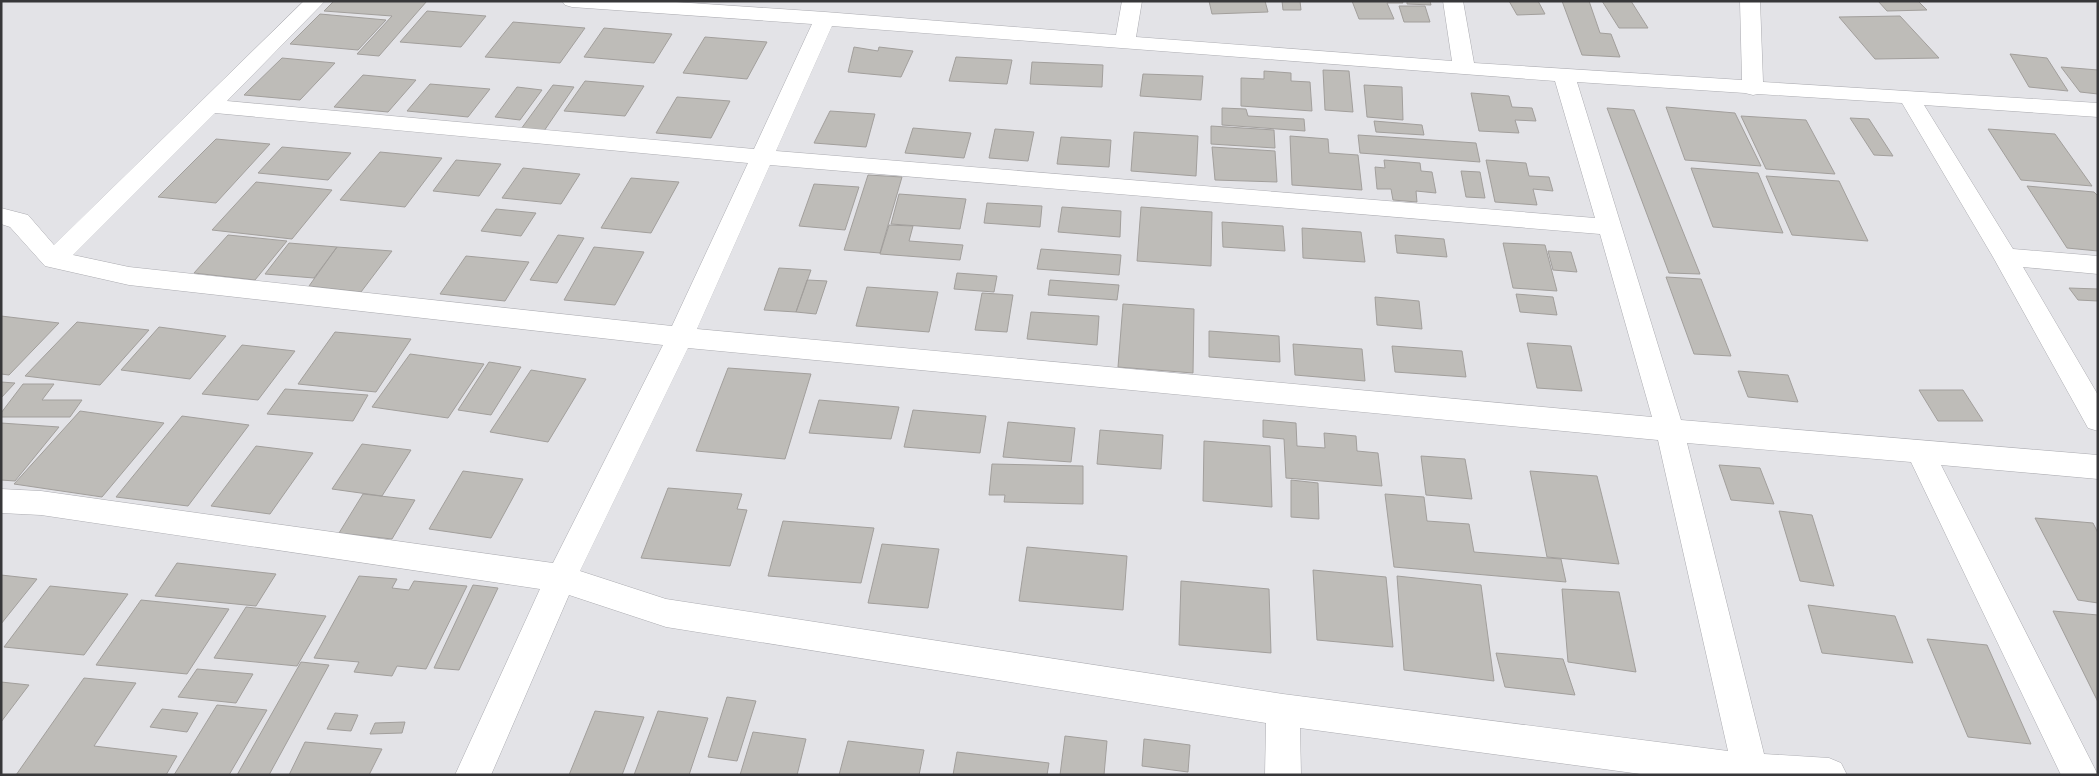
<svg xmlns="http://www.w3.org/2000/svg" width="2099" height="776" font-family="Jost,sans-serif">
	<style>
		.building { fill: #bebcb8; stroke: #a29f9c }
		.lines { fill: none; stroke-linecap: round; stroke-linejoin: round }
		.street-casing { stroke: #acacb1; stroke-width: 1 }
		.street { fill: #fff; fill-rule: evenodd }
	</style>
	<rect width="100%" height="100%" fill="#e3e3e7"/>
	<!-- building -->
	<path class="building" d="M334,1H427L379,56L357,54L392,16L324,11Z
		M1209,1H1265L1268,12L1212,14Z
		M1282,1H1300L1301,10H1283Z
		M1352,1H1402L1403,3H1387L1394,19H1359Z
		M1407,1H1430L1431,5L1407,4Z
		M1509,1H1538L1545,14L1517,15Z
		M1562,1H1589L1600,33L1611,34L1620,57L1582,55Z
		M1602,1H1631L1648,28H1619Z
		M1878,1H1918L1927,10L1887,11Z
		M1399,6H1425L1430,22H1404Z
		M427,11L486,16L461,47L400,42Z
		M320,14L386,20L358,50L290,44Z
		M1900,16L1939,58L1875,59L1839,17Z
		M513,22L585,28L560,63L485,57Z
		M604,28L672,34L654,63L584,57Z
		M705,37L767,42L747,79L683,73Z
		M854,47L878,51L879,47L913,51L901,77L848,72Z
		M2010,54L2047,58L2068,91L2029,87Z
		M956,57L1012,60L1007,84L949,81Z
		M282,58L335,63L300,100L244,95Z
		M1032,62L1103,65L1102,87L1030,84Z
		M2061,67L2098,70V94L2080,92Z
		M1323,70L1349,71L1353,112L1325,110Z
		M1264,71L1291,73V81L1310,82L1312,111L1241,106V78L1264,79Z
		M1143,74L1203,76L1201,100L1140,96Z
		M363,75L416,80L388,112L334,107Z
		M585,81L644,86L625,116L564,111Z
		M430,84L490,89L468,117L407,111Z
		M553,85L574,87L544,131L521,129Z
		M1364,85L1402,87L1403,120L1367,117Z
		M517,87L542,90L520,120L495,117Z
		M1471,93L1509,96L1512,107L1532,108L1536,121L1515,120L1519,133L1479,131Z
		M677,97L730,101L711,138L656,133Z
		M1666,107L1735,113L1761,166L1685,160Z
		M1222,108L1246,109L1248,116L1304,119L1305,131L1222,125Z
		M1607,108L1634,110L1700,274L1669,273Z
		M830,111L875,114L866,147L814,143Z
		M1741,116L1806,120L1835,174L1766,169Z
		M1850,118L1869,119L1893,156L1874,155Z
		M1374,121L1422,125L1424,135L1376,132Z
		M1211,126L1274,130L1275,148L1211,144Z
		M913,128L971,133L964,158L905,153Z
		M995,129L1034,132L1028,161L989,158Z
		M1988,129L2055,134L2092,186L2021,180Z
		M1134,132L1198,136L1196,176L1131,171Z
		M1358,135L1476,143L1480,162L1360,153Z
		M1290,136L1328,139L1329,153L1358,155L1362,190L1292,185Z
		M1061,137L1111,140L1109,167L1057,164Z
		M216,139L270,144L216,203L158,197Z
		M282,147L351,153L328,180L258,173Z
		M1212,147L1275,151L1277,182L1215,180Z
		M380,152L442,158L405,207L340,200Z
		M456,160L501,164L479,196L433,191Z
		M1384,160L1420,163L1421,171L1432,172L1436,193L1416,191L1417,202L1393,200L1391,189H1377L1375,167L1385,168Z
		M1486,160L1526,163L1529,176L1549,177L1553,191L1533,189L1537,205L1495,202Z
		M523,168L580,174L561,204L502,198Z
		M1691,168L1758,173L1783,233L1713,227Z
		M1461,171L1480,172L1485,198L1466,197Z
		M868,175L902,177L880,253L844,250Z
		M1766,176L1839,181L1868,241L1792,235Z
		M631,178L679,182L651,233L601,228Z
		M256,182L332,190L292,239L212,230Z
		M814,184L859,187L845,230L799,226Z
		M2027,186L2094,192L2098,196V251L2067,248Z
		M899,194L966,199L960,229L891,224Z
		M987,203L1042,206L1040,227L984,223Z
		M1062,207L1121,211L1120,237L1058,232Z
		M1141,207L1212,212L1211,266L1137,261Z
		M496,209L536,213L521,236L481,231Z
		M1222,222L1283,226L1285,251L1223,247Z
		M889,225L913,226L909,241L963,245L960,260L880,254Z
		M1302,228L1361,232L1365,262L1303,258Z
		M228,235L287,241L255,280L194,273Z
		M558,235L584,238L557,283L530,280Z
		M1395,235L1444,239L1447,257L1397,253Z
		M289,243L337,247L314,278L265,274Z
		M1503,243L1545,245L1557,291L1513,288Z
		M337,247L392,251L361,292L309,286Z
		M594,247L644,252L615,305L564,300Z
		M1041,249L1121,255L1119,275L1037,269Z
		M1548,251L1571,252L1577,272L1553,270Z
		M466,256L529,262L505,301L440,294Z
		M779,268L811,270L796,312L764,310Z
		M957,273L997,276L994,292L954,289Z
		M1666,277L1701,279L1731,356L1694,354Z
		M807,280L827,281L816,314L796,312Z
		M1050,280L1119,285L1117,300L1048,295Z
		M867,287L938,292L929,332L856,326Z
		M2069,288L2098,289V301L2078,300Z
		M982,293L1013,295L1007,332L975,330Z
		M1516,294L1553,297L1557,315L1520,312Z
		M1375,297L1419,301L1422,329L1377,325Z
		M1123,304L1194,309L1193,373L1118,367Z
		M1031,312L1099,316L1097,345L1027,339Z
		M1,316L59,323L9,375L1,374Z
		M77,322L149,330L100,385L25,376Z
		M159,327L226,336L190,379L121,370Z
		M1209,331L1279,336L1280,362L1209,357Z
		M335,332L411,339L376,392L298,384Z
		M1527,343L1571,346L1582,391L1537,388Z
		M1293,344L1362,349L1365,381L1295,375Z
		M242,345L295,351L258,400L202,394Z
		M1392,346L1462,351L1466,377L1395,372Z
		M410,354L484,364L448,418L372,407Z
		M489,362L521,367L491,415L458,410Z
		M728,368L811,374L785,459L696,451Z
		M531,370L586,379L548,442L490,432Z
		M1738,371L1788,375L1798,402L1748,397Z
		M1,382L15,383L1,398Z
		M23,384H54L42,400H82L70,417H1V413Z
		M285,389L368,395L353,421L267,414Z
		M1919,390H1963L1983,421H1938Z
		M819,400L899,407L891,439L809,433Z
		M913,410L986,416L980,453L904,447Z
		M80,411L164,423L102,497L14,484Z
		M182,416L249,425L188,506L116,497Z
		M1263,420L1296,423L1297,446L1325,448L1324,433L1356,436L1357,451L1378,453L1382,486L1286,478L1284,439L1263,437Z
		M1008,422L1075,428L1071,462L1003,457Z
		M1,423L59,427L15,481L1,480Z
		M1100,430L1163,435L1161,469L1097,464Z
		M1204,441L1270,446L1272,507L1203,501Z
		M362,444L411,450L382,496L332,489Z
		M256,446L313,453L270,514L211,506Z
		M1421,456L1465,459L1472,499L1426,495Z
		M992,464L1083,466V504L1004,502L1005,495H989Z
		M1719,465L1760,468L1774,504L1731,500Z
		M463,471L523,479L491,538L429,529Z
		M1530,471L1597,476L1619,564L1547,557Z
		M1291,480L1318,483L1319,519L1291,517Z
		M668,488L742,494L737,509L747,510L730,566L641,558Z
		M363,494L415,500L392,539L339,533Z
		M1385,494L1424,497L1427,521L1469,524L1474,552L1561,559L1566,582L1394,567Z
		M1779,511L1812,515L1834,586L1800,581Z
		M2035,518L2093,523L2098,533V603L2078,600Z
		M783,521L874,528L861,583L768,576Z
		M882,544L939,549L928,608L868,603Z
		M1027,547L1127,556L1123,610L1019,601Z
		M177,563L276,574L256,606L155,596Z
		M1313,570L1386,577L1393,647L1317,640Z
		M1,575L37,579L1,624Z
		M359,576L397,579L392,588L409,590L414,581L467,586L426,669L397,666L392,676L354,672L359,662L314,658Z
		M1397,576L1481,585L1494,681L1404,670Z
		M1181,581L1269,589L1271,653L1179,645Z
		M473,585L498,588L459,670L434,668Z
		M50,586L128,594L84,655L4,647Z
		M1562,589L1619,592L1636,672L1568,662Z
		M141,600L229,609L187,674L96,665Z
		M1808,605L1895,616L1913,663L1822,653Z
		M246,607L326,616L297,666L214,658Z
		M2053,611L2098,615V702Z
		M1927,639L1987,645L2031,744L1968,737Z
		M1496,653L1563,659L1575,695L1505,687Z
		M301,662L329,665L269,775H237Z
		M197,669L253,674L236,703L178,697Z
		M84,678L136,683L94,746L177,756L166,775H16Z
		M1,682L29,685L1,722Z
		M727,697L756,701L737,761L708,757Z
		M217,705L267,710L229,775H174Z
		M162,709L198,713L187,732L150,727Z
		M595,711L644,717L622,775H569Z
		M658,711L708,718L689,775H634Z
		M335,713L358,715L351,731L327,729Z
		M405,722L402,733L370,734L375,723Z
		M753,732L806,739L797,775H740Z
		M1065,736L1107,741L1104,775H1060Z
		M1144,739L1190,745L1188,772L1142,766Z
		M848,741L924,750L919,775H839Z
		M305,742L382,749L369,775H289Z
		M957,752L1049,763L1047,775H953Z"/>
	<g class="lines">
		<defs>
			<path id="street" d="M304,1H325L227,101L754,149L812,24L572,7L565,5L562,1H661L825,12L1116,35L1122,1H1142L1136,37L1452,61L1443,1H1463L1474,63L1742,80L1740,1H1760L1763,82L2098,103V117L1924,105L2013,249L2098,256V274L2023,267L2098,395V431L2088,428L1993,257L1902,103L1758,94L1753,95L1745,93L1577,82L1681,420L2098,455V479L1941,465L2098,775H2061L1911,462L1687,443L1764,754L1829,758L1841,763L1847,775H1648L1300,728L1301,775H1265L1266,723L666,627L569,595L491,775H455L540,589L41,515L1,513V489L41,491L553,563L663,345L129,285L45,266L10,227L1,224V208L28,215L54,245ZM832,26L1555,81L1595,218L776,151ZM215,113L748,163L672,326L129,267L73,255ZM770,165L1600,234L1652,417L697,329ZM688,348L1658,440L1728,751L1283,694L666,599L580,571Z"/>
		</defs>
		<!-- street casing -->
		<use href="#street" class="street-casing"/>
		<!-- street -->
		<use href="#street" class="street"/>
	</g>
	<!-- border -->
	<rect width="2099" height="776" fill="none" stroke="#373739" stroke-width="5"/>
</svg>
